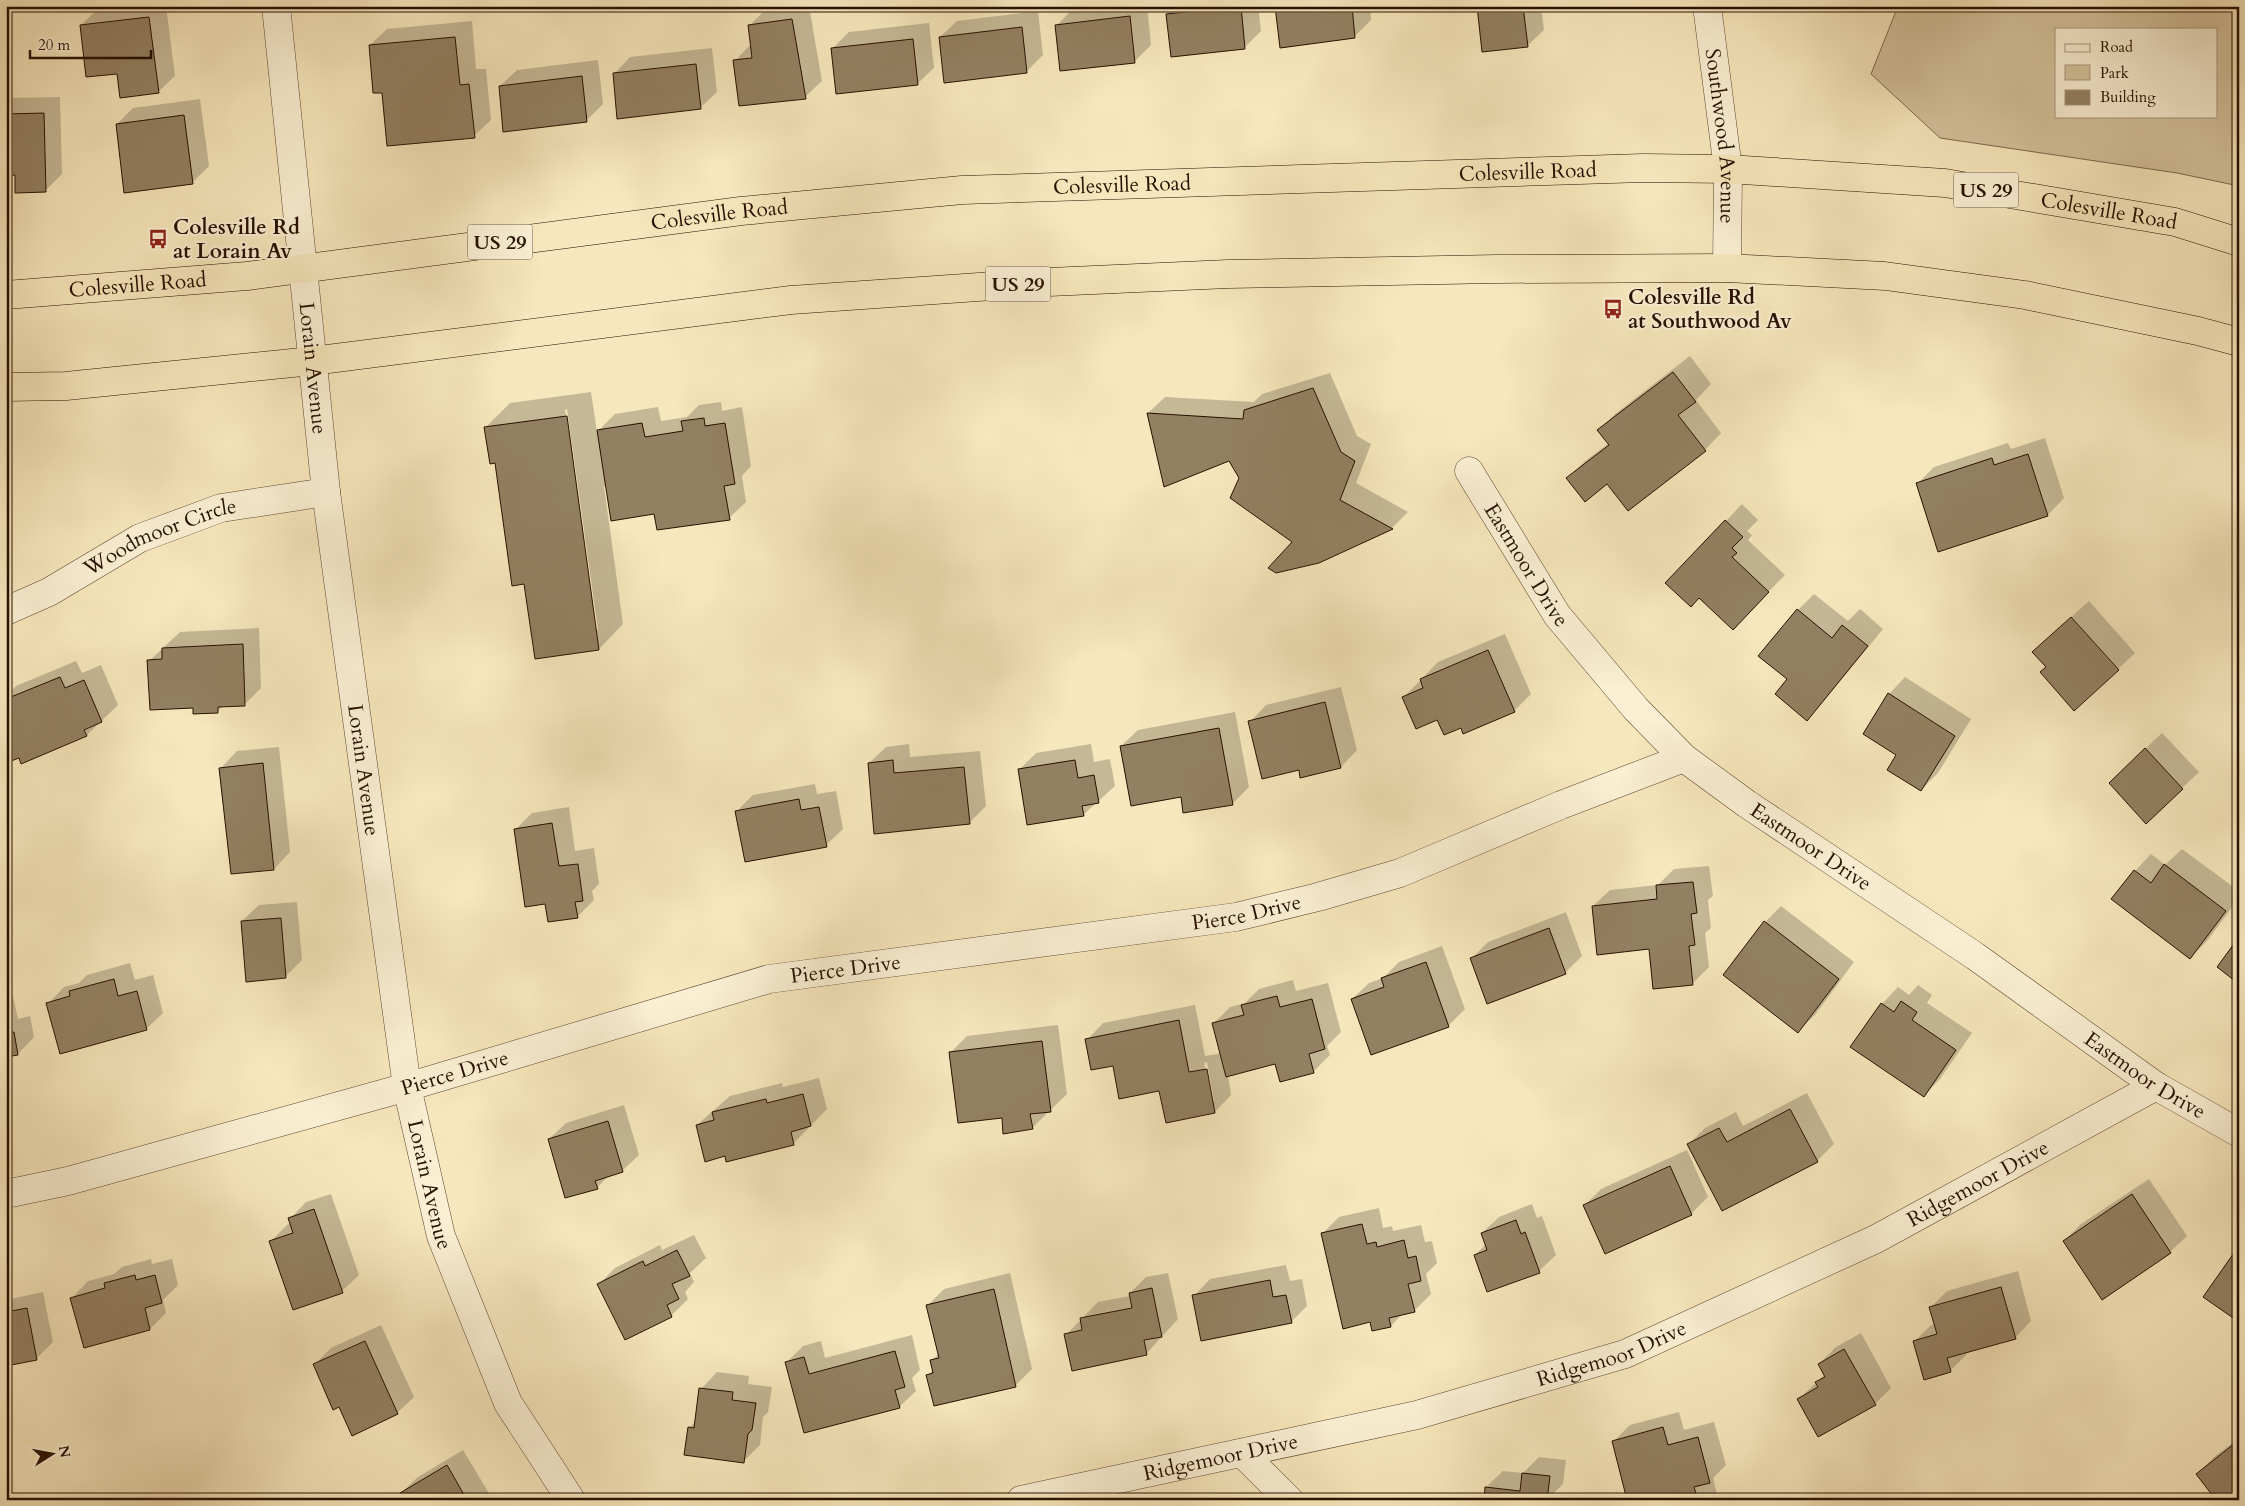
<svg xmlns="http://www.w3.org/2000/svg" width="2245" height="1506" font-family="Cardo,serif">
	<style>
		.green { fill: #d4c29c; stroke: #7e694e; fill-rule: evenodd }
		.shadow { fill: #0003; fill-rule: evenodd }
		.building { fill: #938062; stroke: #271000 }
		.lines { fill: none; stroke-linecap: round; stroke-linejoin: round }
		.minor-casing { stroke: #5b462f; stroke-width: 29 }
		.highway-casing { stroke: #271000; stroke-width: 29 }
		.minor { stroke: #faefd3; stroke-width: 28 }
		.highway { stroke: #f7e7bc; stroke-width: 28 }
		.labels { text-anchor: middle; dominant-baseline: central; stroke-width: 4; stroke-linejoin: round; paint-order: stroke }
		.shield { fill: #faefd3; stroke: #66533f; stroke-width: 1 }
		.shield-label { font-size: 20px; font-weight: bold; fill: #271000 }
		.street-label { font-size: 21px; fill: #271000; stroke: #faefd3 }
		.poi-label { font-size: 21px; font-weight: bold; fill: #271000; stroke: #faefd3; text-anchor: start }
	</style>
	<rect width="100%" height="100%" fill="#f7e7bc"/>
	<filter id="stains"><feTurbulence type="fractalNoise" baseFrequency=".004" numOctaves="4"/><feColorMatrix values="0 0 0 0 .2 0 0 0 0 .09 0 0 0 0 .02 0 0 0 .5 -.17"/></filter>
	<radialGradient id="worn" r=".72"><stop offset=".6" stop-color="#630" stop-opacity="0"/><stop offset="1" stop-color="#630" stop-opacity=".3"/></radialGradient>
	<!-- green -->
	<path class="green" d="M1898,6H2239V186L2177,173L1940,138L1871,74ZM2056,29H2216V116H2056Z"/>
	<!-- shadow -->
	<path class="shadow" d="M119,6H166L175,76L158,92L118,72L81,25L98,9Z
		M784,6H809L822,81L805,97L735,61L751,44L750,25L766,9Z
		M1098,6H1147L1151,45L1135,61L1056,26L1073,9Z
		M1175,6H1258L1261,31L1244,48L1167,14Z
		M1277,6H1370L1371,20L1354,37Z
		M1478,6H1541L1544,30L1527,46Z
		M1038,11L1043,55L1026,72L940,37L957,21Z
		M472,21L476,69H486L491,120L474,136L383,92L370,45L387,29Z
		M929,23L934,68L917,84L833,48L849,32Z
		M712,48L717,92L700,108L614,74L630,57Z
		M598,60L603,104L586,121L500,86L517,70Z
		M60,97L62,174L45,191L17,174H6V98Z
		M200,99L209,166L192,183L117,124L133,108Z
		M1690,356L1711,384L1696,400L1721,433L1705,450L1628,509L1607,483L1568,478L1585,461L1609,443L1599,430L1615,414Z
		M1330,373L1357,436L1371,444L1356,483L1408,512L1392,528L1318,562L1294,542L1241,478L1230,459L1165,485L1148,413L1165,397L1254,402L1262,394Z
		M591,392L597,432L615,414L658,407L661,421L687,417L699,405L721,402L722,411L742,407L751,466L742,476L746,502L729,518L655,512L604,486L623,624L599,649L526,582L486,427L510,403ZM567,409L598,630H595L565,410Z
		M2045,438L2064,498L2048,515L1939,550L1917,484L1934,467L2008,443L2011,449Z
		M1742,504L1758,520L1747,531L1752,535L1748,540L1785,575L1733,628L1726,521Z
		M1814,594L1848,621L1860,609L1883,629L1823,702L1806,719L1788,679L1798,610Z
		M2089,601L2135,653L2118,669L2047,666L2050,636Z
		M259,628L261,688L245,704L223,706L217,712L194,707L149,661L180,632Z
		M1505,634L1531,694L1514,711L1462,727L1438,718L1404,697L1438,662Z
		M76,661L82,673L101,665L118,705L87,735L6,762V696L16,686Z
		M1905,677L1971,719L1938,773L1921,790L1898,755L1889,694Z
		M1341,687L1357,750L1341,767L1300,768L1250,722L1266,705Z
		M1235,712L1249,787L1233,803L1184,812L1182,796L1121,746L1138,730Z
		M2162,733L2199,772L2146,822L2127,766Z
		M909,744L910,757L980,751L986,806L969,823L869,763L886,747Z
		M1091,744L1094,762L1110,759L1115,786L1083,815L1020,769L1036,753Z
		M279,747L290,852L274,869L221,768L237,751Z
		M815,784L817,794L836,791L843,829L826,845L737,811L753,795Z
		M569,807L575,851L594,848L599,884L592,891L594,900L577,917L546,902L516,829L532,813Z
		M2182,849L2239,891V898L2207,941L2190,958L2135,871L2151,854L2165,865Z
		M1709,866L1713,896L1708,900L1711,928L1705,933L1709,967L1692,984L1650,948L1593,906L1610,890L1658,885L1674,869Z
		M297,902L302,960L285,977L242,921L259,905Z
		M1781,906L1854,962L1815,1015L1798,1031L1765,922Z
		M1566,912L1582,956L1566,972L1488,1002L1471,959L1488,942Z
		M1442,946L1465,1009L1448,1026L1352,999L1369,983L1383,978L1399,962Z
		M130,963L135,980L153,975L163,1013L146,1029L48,1004L64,987L79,983L87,975Z
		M1293,980L1296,991L1328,983L1341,1032L1327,1046L1330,1055L1313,1072L1276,1063L1228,1075L1231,1095L1215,1112L1167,1121L1160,1089L1114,1064L1087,1040L1103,1023L1195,1005L1205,1056L1222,1053L1214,1023L1230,1007L1245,1003L1259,989ZM1207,1062L1214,1101H1212L1204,1063Z
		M1918,985L1932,995L1927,1003L1972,1033L1940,1079L1924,1096L1882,1004L1898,987L1909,995Z
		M12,992L18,1019L30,1016L34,1037L18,1054L11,1055L6,1059V993Z
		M1058,1025L1067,1094L1032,1128L1003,1116L950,1053L967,1036Z
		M819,1078L827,1109L793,1144L726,1155L697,1125L730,1096L782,1083L783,1087Z
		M1807,1093L1834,1144L1817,1161L1689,1144L1705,1128L1736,1112L1743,1126Z
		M624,1105L639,1155L622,1171L609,1175L597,1188L549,1139L566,1123Z
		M1687,1150L1708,1197L1691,1214L1585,1205L1601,1189Z
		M2149,1179L2187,1236L2170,1252L2064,1241L2081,1224Z
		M331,1194L359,1275L342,1291L271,1241L287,1225L291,1223L290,1219L306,1202Z
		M1532,1204L1537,1218L1542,1216L1556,1255L1539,1271L1475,1255L1486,1244L1482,1233L1499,1217Z
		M1379,1208L1383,1228L1392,1226L1393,1231L1421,1225L1425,1242L1432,1241L1437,1263L1426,1274L1431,1294L1414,1311L1403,1313L1391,1326L1373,1329L1371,1321L1322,1234L1339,1217Z
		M694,1235L706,1258L690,1273L694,1282L685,1292L688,1299L672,1315L626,1338L599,1284L615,1268L660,1245L662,1250Z
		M151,1259L152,1264L172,1259L178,1285L163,1300L166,1313L150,1329L72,1298L88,1281L114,1274L122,1267Z
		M1286,1265L1290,1281L1302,1279L1307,1306L1291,1322L1194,1296L1210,1279Z
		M2018,1271L2031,1321L2015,1338L1966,1352L1967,1354L1950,1371L1914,1342L1931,1325L1935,1324L1931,1307L1947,1291Z
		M1010,1273L1032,1369L1015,1386L928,1375L934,1369L932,1360L939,1353L928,1305L944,1289Z
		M1168,1273L1178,1319L1146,1354L1066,1335L1098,1302L1130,1296V1293L1146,1277Z
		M43,1292L53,1342L36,1359L6,1365V1300Z
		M381,1325L414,1397L397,1413L339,1405L314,1365L331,1348Z
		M1861,1333L1891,1388L1875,1404L1799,1399L1825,1374L1819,1364L1836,1347Z
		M912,1335L920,1370L912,1378L916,1391L899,1407L805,1432L787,1362L803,1346L821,1341L825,1358Z
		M717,1372L749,1376L748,1384L772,1387L768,1412L763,1417L760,1445L743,1462L689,1428L696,1421L701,1389Z
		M1679,1412L1684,1430L1714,1422L1726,1465L1713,1478L1718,1498L1629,1500L1613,1442L1630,1425Z
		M2239,1438V1500L2198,1474L2214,1457Z
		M463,1450L493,1500H405L401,1493L418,1477Z
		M1539,1457L1566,1460L1563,1484L1554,1493L1553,1500H1485L1486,1487L1503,1471L1523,1473Z"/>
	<!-- building -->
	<path class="building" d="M1241,6L1245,49L1171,57L1166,14Z
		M1275,6H1352L1355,38L1280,48Z
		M1477,6H1523L1528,47L1482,52Z
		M1130,16L1135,63L1060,71L1055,25Z
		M149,17L159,93L120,98L117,74L86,77L80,25Z
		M792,19L806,99L739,106L733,60L752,58L748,25Z
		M1022,27L1027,73L944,83L939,37Z
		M455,37L460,85L469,84L475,138L387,146L382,93H373L369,45Z
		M913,39L918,85L836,94L831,48Z
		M696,64L701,109L617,119L613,73Z
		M582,76L587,122L503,132L499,86Z
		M44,113L46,192L15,193V175L6,176V114Z
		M184,115L193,184L124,193L116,124Z
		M1673,372L1696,402L1678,415L1706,451L1628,511L1607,484L1585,502L1566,478L1609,445L1597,430Z
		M1313,388L1341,452L1355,461L1340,500L1393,529L1319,563L1276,573L1268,568L1292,542L1230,498L1239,478L1229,461L1164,487L1147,413L1243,419L1244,410Z
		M567,416L599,650L535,659L524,584L512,586L495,463L490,464L484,427Z
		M704,418L705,426L725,423L735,484L724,486L730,520L657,530L654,514L611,521L597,430L642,423L645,437L683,431L681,421Z
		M2028,454L2048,516L1938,552L1916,483L1992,458L1994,465Z
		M1725,520L1743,537L1732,548L1737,553L1732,557L1769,592L1733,630L1699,598L1691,607L1665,583Z
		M1797,609L1832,638L1842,625L1868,646L1807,721L1775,694L1787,679L1758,656Z
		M2071,617L2119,670L2074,711L2040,672L2046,667L2032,652Z
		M243,644L245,706L218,707V713L193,714V708L150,710L147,660L162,659V648Z
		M1488,650L1515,712L1463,734L1461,728L1444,735L1437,720L1416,729L1402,697L1423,688L1420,679Z
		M60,677L65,688L84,680L102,722L84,730L87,736L21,764L19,758L6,763V699Z
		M1888,693L1955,736L1921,791L1887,770L1896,755L1863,734Z
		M1325,702L1341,768L1300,778L1299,770L1262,779L1248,721Z
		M1219,728L1233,805L1183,813L1181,797L1131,806L1120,746Z
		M2145,748L2183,789L2146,824L2109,783Z
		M893,760L894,773L964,767L970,824L874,834L868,763Z
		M1075,760L1078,778L1094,775L1099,803L1082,806L1084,816L1027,825L1018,769Z
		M263,763L274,870L231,874L219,768Z
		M799,799L801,810L819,807L827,847L745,862L735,811Z
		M552,823L559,866L578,864L583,901L575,902L578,918L548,922L545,904L525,907L514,829Z
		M2164,864L2226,911L2190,959L2111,899L2134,870L2151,883Z
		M1693,882L1697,913L1691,914L1695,945L1689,946L1693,985L1653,989L1649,949L1597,955L1592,906L1657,899L1656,885Z
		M281,918L286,978L246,982L241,921Z
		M1764,921L1839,979L1798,1033L1723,975Z
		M1549,928L1566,974L1487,1004L1470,958Z
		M2239,937V984L2217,967Z
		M1426,962L1449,1027L1371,1055L1351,999L1384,987L1381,978Z
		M114,979L118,996L137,991L147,1030L60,1054L46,1003L70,996L69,991Z
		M1277,996L1280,1007L1312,999L1325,1049L1309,1054L1314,1073L1280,1082L1275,1064L1226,1077L1212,1023L1244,1015L1241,1005Z
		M1901,1001L1917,1012L1912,1020L1956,1050L1924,1097L1850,1047L1881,1003L1894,1012Z
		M1179,1020L1189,1072L1207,1069L1215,1113L1166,1123L1159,1091L1119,1099L1113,1066L1091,1070L1085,1039Z
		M14,1032L18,1055L6,1057V1033Z
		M1042,1041L1051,1112L1030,1114L1033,1129L1003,1134L1002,1118L958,1123L949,1052Z
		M803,1094L811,1126L791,1132L794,1145L726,1162L725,1156L705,1162L696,1125L714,1120L712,1112L766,1099L767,1103Z
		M1790,1109L1818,1162L1722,1211L1687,1144L1719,1128L1727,1142Z
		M608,1121L623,1172L595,1181L598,1189L565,1198L548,1139Z
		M1670,1166L1692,1215L1605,1254L1583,1205Z
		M2132,1194L2171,1253L2102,1300L2063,1241Z
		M314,1209L343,1293L293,1310L269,1241L293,1233L288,1218Z
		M1516,1220L1521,1234L1525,1232L1540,1273L1487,1292L1474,1255L1487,1250L1481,1233Z
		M1362,1224L1367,1244L1376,1242L1377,1247L1404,1240L1408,1258L1416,1256L1421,1281L1408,1284L1415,1312L1389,1318L1391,1327L1372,1331L1370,1322L1343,1329L1321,1233Z
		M677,1250L690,1276L672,1284L679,1299L667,1305L672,1317L625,1340L597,1284L643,1261L645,1266Z
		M2236,1250L2239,1252V1322L2203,1297Z
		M135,1275L136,1280L155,1275L162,1303L145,1308L150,1330L84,1348L70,1298L105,1288L104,1283Z
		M1270,1280L1273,1297L1286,1295L1292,1323L1201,1341L1192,1295Z
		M2001,1287L2016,1339L1947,1358L1951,1372L1924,1380L1913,1341L1937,1334L1929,1307Z
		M1152,1288L1162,1337L1144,1340L1147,1355L1072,1371L1064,1334L1082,1330L1080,1318L1132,1308L1129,1293Z
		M994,1289L1016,1387L934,1406L926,1375L933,1373L930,1360L939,1358L926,1305Z
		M27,1308L37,1360L6,1366V1312Z
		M365,1341L398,1414L352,1436L339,1407L333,1410L313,1364Z
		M1844,1349L1876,1405L1818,1437L1797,1399L1818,1387L1815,1382L1825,1377L1818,1364Z
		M895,1351L905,1387L895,1390L900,1408L804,1433L785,1362L804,1357L809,1374Z
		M699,1388L733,1392L732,1400L756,1403L752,1430L748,1434L744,1463L684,1455L688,1427L694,1428Z
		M1663,1427L1668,1445L1698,1437L1710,1483L1694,1487L1698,1500H1627L1612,1441Z
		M2239,1440V1500H2216L2196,1474Z
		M447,1465L467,1500H404L400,1493Z
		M1522,1473L1550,1476L1547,1500H1484L1485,1487L1520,1491Z"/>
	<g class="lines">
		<defs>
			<g id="minor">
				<path id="s1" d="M276,6L326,492L407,1087L441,1236L508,1403L571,1500"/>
				<path id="s2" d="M1707,6L1728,169L1727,268"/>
				<path id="s3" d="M1469,471L1557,615L1636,709L1684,758L1747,804L1975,956L2156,1086L2239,1133"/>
				<path id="s4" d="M6,611L49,592L140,538L221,508L326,492"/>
				<path id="s5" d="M6,1194L68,1181L407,1087L769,979L1236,917L1318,897L1400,873L1561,805L1684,758"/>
				<path d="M1242,1453L1289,1500"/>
				<path id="s6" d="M1021,1500L1417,1415L1625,1354L1876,1239L2156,1086"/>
			</g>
			<g id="highway">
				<path id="s7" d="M6,295L247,276L741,211L962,190L1643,168L1728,169L1945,183L2175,222L2239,242"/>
				<path d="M6,387L66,386L312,361L791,300L1049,282L1228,274L1497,269L1727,268L1885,276L2025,295L2198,331L2239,342"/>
			</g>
		</defs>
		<!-- minor casing -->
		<use href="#minor" class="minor-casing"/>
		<!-- highway casing -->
		<use href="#highway" class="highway-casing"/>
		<!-- minor -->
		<use href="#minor" class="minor"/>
		<!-- highway -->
		<use href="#highway" class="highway"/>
	</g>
	<!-- icons -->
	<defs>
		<symbol id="bus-bare" viewBox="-9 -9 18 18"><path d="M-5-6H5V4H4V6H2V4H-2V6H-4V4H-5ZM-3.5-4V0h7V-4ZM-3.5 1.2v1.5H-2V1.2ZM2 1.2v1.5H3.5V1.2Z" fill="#8f2418" stroke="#faefd3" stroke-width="2.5" paint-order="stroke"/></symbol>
	</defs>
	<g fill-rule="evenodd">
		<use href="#bus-bare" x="144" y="225" width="28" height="28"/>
		<use href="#bus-bare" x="1599" y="295" width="28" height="28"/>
	</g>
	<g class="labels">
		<!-- shield labels -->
		<g class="shield">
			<rect x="1953.5" y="172.5" width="65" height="35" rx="4"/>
			<rect x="467.5" y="224.5" width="65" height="35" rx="4"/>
			<rect x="985.5" y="266.5" width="65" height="35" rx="4"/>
		</g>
		<g class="shield-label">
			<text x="1986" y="190">US 29</text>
			<text x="500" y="242">US 29</text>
			<text x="1018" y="284">US 29</text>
		</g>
		<!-- street labels -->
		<g class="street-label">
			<text stroke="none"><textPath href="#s2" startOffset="131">Southwood Avenue</textPath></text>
			<text stroke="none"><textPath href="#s7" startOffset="1528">Colesville Road</textPath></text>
			<text stroke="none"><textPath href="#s7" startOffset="1122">Colesville Road</textPath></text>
			<text stroke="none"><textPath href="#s7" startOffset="2112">Colesville Road</textPath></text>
			<text stroke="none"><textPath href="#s7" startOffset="718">Colesville Road</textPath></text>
			<text stroke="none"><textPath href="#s7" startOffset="132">Colesville Road</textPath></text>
			<text stroke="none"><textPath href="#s1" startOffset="364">Lorain Avenue</textPath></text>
			<text stroke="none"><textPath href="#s4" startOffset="172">Woodmoor Circle</textPath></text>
			<text stroke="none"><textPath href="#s3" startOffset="110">Eastmoor Drive</textPath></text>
			<text stroke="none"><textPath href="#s1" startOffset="769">Lorain Avenue</textPath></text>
			<text stroke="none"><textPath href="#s3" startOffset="515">Eastmoor Drive</textPath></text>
			<text stroke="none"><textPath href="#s5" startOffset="1275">Pierce Drive</textPath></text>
			<text stroke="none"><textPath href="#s5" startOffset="870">Pierce Drive</textPath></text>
			<text stroke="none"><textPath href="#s5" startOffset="465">Pierce Drive</textPath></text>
			<text stroke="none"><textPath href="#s3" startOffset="920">Eastmoor Drive</textPath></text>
			<text stroke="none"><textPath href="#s1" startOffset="1189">Lorain Avenue</textPath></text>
			<text stroke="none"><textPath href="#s6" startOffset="1014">Ridgemoor Drive</textPath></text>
			<text stroke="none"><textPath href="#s6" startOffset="609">Ridgemoor Drive</textPath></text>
			<text stroke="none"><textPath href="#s6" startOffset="204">Ridgemoor Drive</textPath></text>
		</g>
		<!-- poi labels -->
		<g class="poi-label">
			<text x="173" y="227">Colesville Rd<tspan x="173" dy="24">at Lorain Av</tspan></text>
			<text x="1628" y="297">Colesville Rd<tspan x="1628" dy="24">at Southwood Av</tspan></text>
		</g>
	</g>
	<!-- margin -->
	<rect width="2245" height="1506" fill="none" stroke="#f7e7bc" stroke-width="25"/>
	<rect x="8" y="8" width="2230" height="1491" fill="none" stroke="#271000" stroke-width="2.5"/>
	<rect x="12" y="12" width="2220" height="1481" fill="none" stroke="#271000"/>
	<!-- legend -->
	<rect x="2055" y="28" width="162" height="90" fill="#faefd3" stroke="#a6967f"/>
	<rect x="2065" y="44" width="25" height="8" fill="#faefd3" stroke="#a6967f"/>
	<text x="2100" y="52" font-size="15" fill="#271000">Road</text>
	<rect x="2065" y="65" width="25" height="15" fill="#d4c29c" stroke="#a6967f"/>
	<text x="2100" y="78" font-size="15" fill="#271000">Park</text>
	<rect x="2065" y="90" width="25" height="15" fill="#938062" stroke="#a6967f"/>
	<text x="2100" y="102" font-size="15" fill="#271000">Building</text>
	<!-- north arrow -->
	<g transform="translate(52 1454) rotate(79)" stroke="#faefd3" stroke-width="4" paint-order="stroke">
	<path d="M0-4L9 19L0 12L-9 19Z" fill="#271000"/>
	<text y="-8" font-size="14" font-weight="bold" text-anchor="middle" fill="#271000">N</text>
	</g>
	<!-- scale -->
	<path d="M30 50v8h121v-8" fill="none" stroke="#271000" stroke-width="2.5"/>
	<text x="38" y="50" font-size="15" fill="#271000" stroke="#faefd3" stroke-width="4" paint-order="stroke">20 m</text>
	<rect width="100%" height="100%" filter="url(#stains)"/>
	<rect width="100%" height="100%" fill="url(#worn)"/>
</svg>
